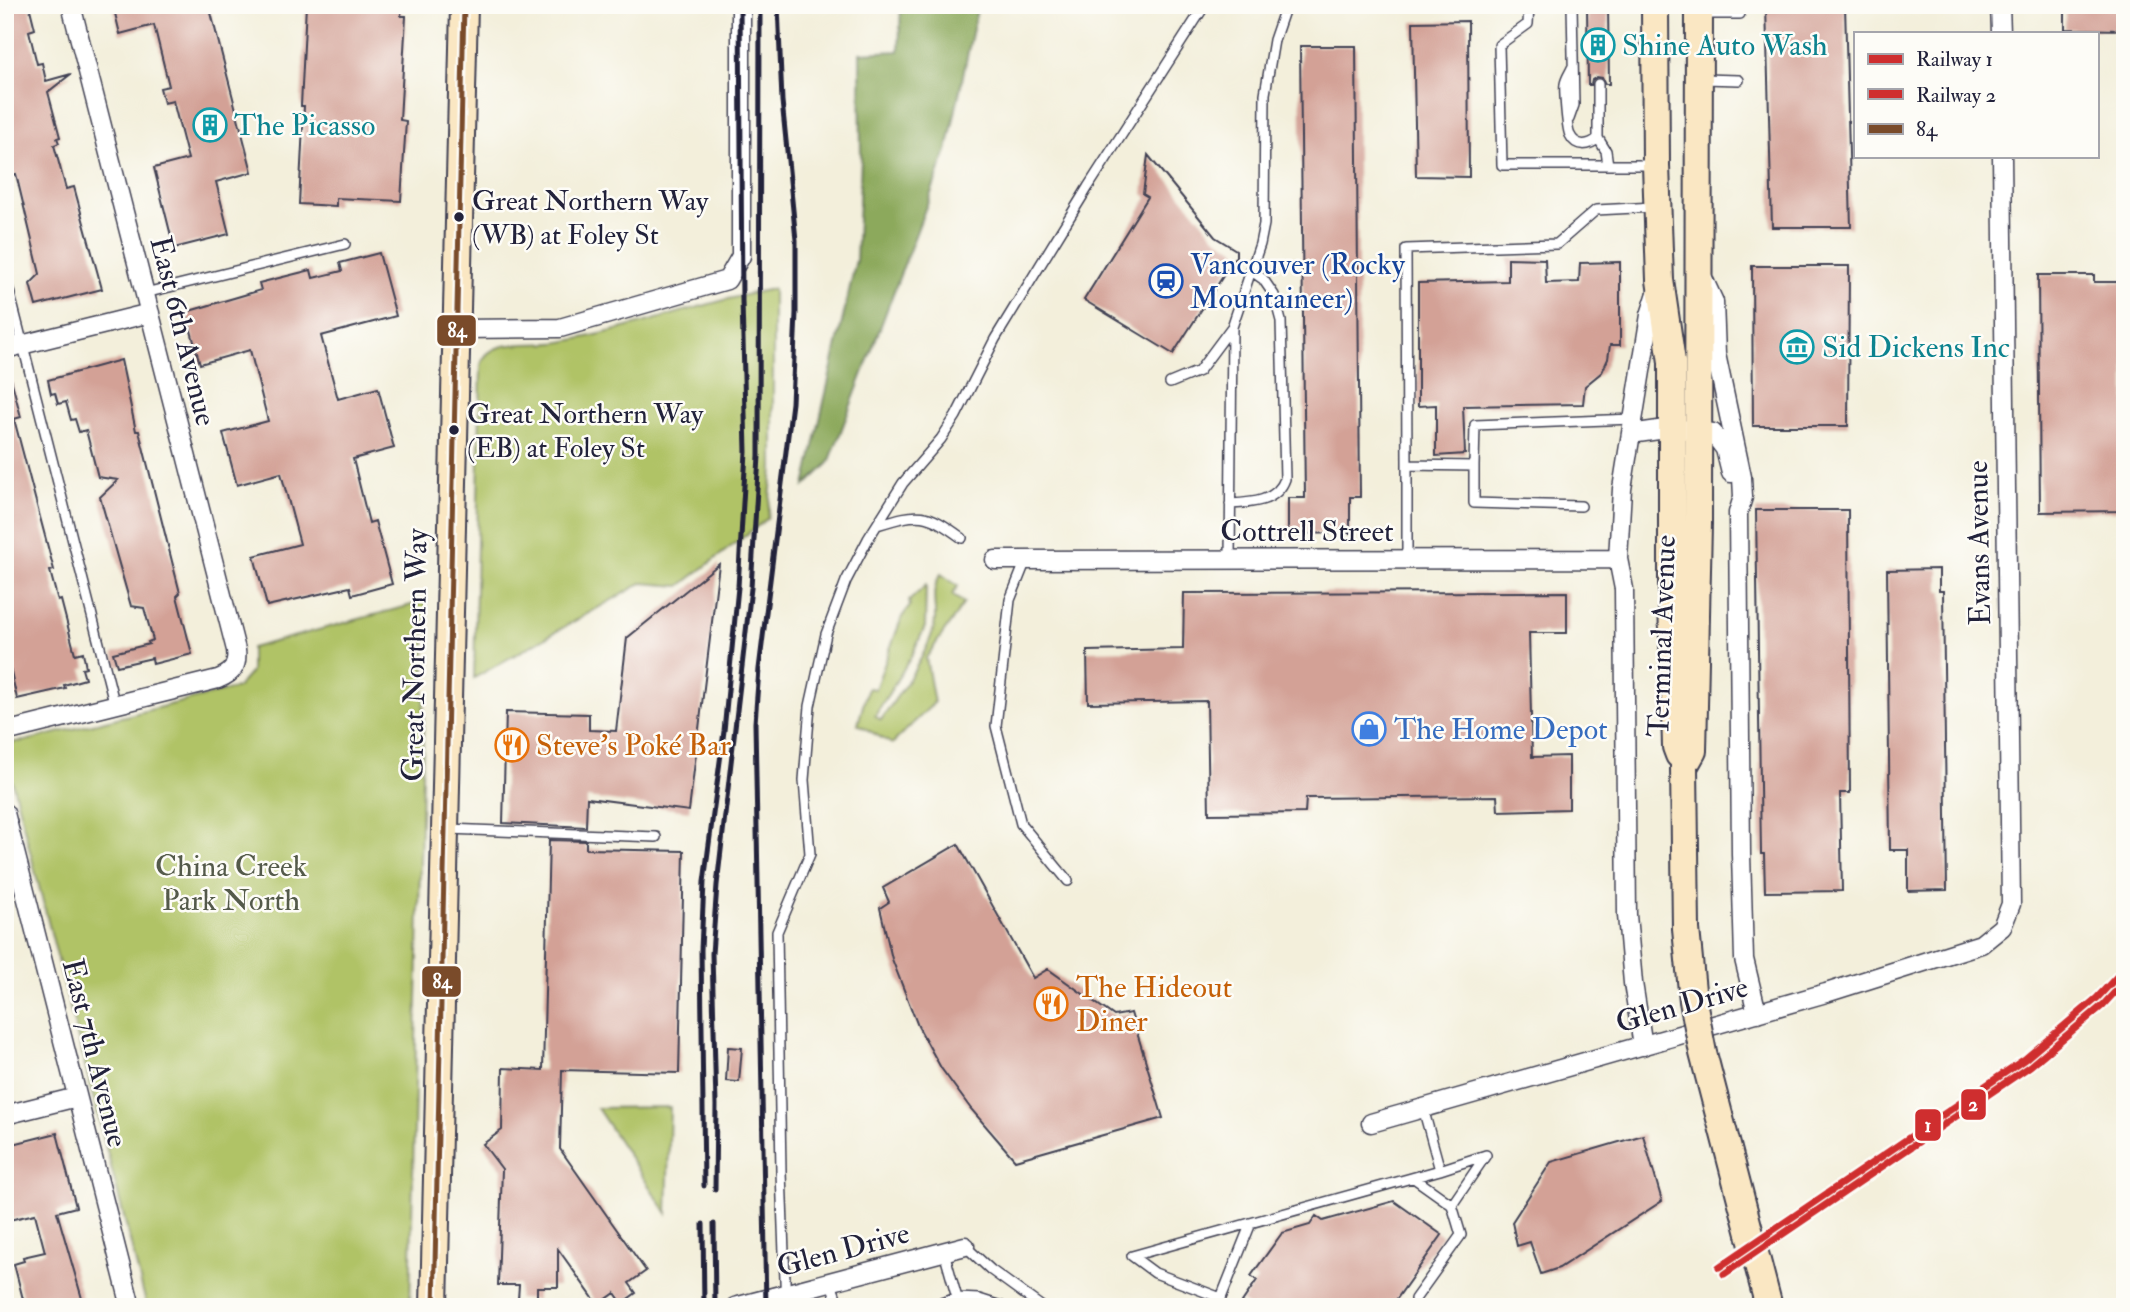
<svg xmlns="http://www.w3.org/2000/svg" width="2130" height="1312" font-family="'IM FELL Double Pica',serif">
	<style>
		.green { fill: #b0c366; stroke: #697250; stroke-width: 2 }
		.forest { fill: #8ca95b; stroke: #57664b; stroke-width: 2 }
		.building { fill: #d3a196 }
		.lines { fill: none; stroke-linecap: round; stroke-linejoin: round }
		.service-casing { stroke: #414153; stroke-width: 12 }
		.minor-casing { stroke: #414153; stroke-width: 21 }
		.secondary-casing { stroke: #414153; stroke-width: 30 }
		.service { stroke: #fff; stroke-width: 9 }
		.minor { stroke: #fff; stroke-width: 18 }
		.secondary { stroke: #fae7c3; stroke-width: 26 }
		.rail { stroke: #22223b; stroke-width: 5 }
		.secondary-bridge-casing { stroke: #414153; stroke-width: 30; stroke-linecap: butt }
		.secondary-bridge { stroke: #fae7c3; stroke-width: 26 }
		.bus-1-casing { stroke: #fdfcf7; stroke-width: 10 }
		.bus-1 { stroke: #7a4b2a; stroke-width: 5 }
		.rail-1-casing { stroke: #fdfcf7; stroke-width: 12 }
		.rail-2-casing { stroke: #fdfcf7; stroke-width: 12 }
		.rail-1 { stroke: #cf2e2f; stroke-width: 7 }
		.rail-2 { stroke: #cf2e2f; stroke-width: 7 }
		.bus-dot { fill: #22223b; stroke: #fdfcf7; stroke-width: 2.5 }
		.labels { text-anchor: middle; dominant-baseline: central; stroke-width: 5; stroke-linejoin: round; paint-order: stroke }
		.bus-label { font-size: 28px; fill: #22223b; stroke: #fdfcf7; text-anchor: start }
		.culture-label { font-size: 30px; fill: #0d838f; stroke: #fdfcf7; text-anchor: start }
		.transit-label { font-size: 30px; fill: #164399; stroke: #fdfcf7; text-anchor: start }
		.street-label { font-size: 30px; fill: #22223b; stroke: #fdfcf7 }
		.shop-label { font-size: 30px; fill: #366cbe; stroke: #fdfcf7; text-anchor: start }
		.food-label { font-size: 30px; fill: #c56008; stroke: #fdfcf7; text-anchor: start }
		.park-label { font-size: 30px; fill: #545a4a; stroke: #fdfcf7 }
		.line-badge { stroke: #fdfcf7; stroke-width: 2.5 }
		.badge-label { font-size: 19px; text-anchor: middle; font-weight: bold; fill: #fff }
	</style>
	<rect width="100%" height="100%" fill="#fdfcf7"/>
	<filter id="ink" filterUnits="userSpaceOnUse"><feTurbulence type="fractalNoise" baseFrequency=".0143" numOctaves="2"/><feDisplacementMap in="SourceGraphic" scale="14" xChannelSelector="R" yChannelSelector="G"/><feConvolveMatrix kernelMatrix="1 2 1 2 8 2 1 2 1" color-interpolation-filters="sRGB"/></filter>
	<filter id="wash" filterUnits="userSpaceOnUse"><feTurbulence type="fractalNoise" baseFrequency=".00686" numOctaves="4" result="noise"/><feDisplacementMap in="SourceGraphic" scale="28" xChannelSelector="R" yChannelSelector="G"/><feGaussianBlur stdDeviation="1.57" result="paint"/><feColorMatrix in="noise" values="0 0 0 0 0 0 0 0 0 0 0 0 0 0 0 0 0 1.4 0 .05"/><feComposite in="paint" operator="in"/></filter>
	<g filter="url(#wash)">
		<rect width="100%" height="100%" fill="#f3efdb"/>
		<!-- green -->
		<path class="green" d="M773,289V468L768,518L680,586L642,583L474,678L481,365C488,336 535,347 561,342C633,330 702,302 773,289Z
			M941,574L958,586L952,595L964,603L926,658L934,703L892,744L858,724L867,691L869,688L875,689L902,617L910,606L909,601L926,585L925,627L912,655L875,716L881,720C899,693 923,662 933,631C940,611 927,594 941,574Z
			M426,601L410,1307H147L12,781L7,777L5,751L14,742L25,741L237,688L251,672V648Z
			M670,1107L667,1213L597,1108Z"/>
		<!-- forest -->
		<path class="forest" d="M901,5H978L947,151L829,463L805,486L856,260L861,159L860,53L899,51Z"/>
		<g id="blocks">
			<!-- building -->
			<path class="building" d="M5,5H29L35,29L29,31L37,64L42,63L46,81L71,74L48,92L60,137L57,138L59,143L54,145L66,189L74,187L102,289L36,306L30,284L40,274L16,174L11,175L5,154Z
				M113,5H209L252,172L216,182L229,234L174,248L154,168L188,159L173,101L164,103L160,88L169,86L154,25L120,34Z
				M306,5H402L401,16H406L400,120L406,121L401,201L336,198V206L299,204L304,106H301Z
				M1587,5H1608L1609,84H1605L1602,78L1597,77L1592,80L1591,85H1588Z
				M1766,5H1845L1851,227H1772Z
				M2067,5H2125V30L2065,29V9H2067Z
				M1468,21L1469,177L1416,176L1413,22Z
				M1300,46H1356L1360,497H1350V533L1288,534V498H1305Z
				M1148,155L1215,237L1236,250V256L1173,354L1084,300L1148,197L1143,194Z
				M379,253L396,316L321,336L338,399L378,388L394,448L353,459L369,523L375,521L392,584L352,595L350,587L267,606L254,556L300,544L281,473L237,485L223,433L268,421L250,350L200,364L186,312L261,290L259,283L311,270L313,278L342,271L340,263Z
				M1508,258L1545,259L1546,283L1579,282L1580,263L1620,262V345H1610L1608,359L1602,372L1585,386L1583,404L1463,406L1465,454L1436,456V405L1418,406V283L1508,281Z
				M1752,266H1849L1848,426H1753Z
				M2038,275H2094V282H2125V511L2040,512Z
				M121,360L136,431H139L180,593L177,596L192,654L153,664L152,658L117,666L113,653L149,644L148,642L153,640L144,608L131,606L100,497L118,480L98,477L86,430L79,432L75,419L71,420L66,402L58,404L55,393L51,394L48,380Z
				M10,375L21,417L14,419L54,570L50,571L58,601L61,600L75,654L83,652L86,668L82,669L85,679L64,685L65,688L17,699L5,644V376Z
				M1756,510H1848L1850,793H1840L1842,891L1765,892L1764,854H1761Z
				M719,564L689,811L587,798L586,827L503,823L506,712L589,714V730L616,731L627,638Z
				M1939,569V591H1943L1947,890L1908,891V850H1890L1887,570Z
				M1567,592V633H1529L1532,757L1569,756V809L1498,811L1497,796L1306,798L1305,813L1209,814L1207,701L1088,703L1087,651L1183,649L1184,593Z
				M549,840L586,841V849L684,851L679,1073L562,1070L560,1149L646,1271L629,1283L636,1293L622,1303L615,1293L598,1305L558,1249V1287H537V1300L518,1299L519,1285H498L502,1169L483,1144L502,1130L503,1068L543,1070Z
				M958,844L1033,978L1048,969L1114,1016L1131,1013L1163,1118L1015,1160L971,1109L941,1068L918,1026L892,959L880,908L889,902L883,888Z
				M728,1047L742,1048L739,1082L726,1081Z
				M57,1133L76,1207L57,1212L83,1302L72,1305L73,1307H25L14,1264L24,1261L23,1257L45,1252L35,1214L5,1221V1146Z
				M1643,1135L1662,1201L1559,1268L1541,1274L1530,1242L1517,1246L1512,1222L1551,1162Z
				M1394,1201L1442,1235L1391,1307H1249L1242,1302L1257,1280L1251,1276L1282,1233L1310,1225L1316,1216L1323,1221Z"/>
		</g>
	</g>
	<g filter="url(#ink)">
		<use href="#blocks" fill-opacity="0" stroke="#414153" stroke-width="2"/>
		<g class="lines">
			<defs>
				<path id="service" d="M1529,5L1528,24L1499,45L1502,165H1654
					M1700,14H1740
					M1572,68C1570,73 1566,78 1565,84C1564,91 1567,130 1570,135C1576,148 1590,146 1598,138V84
					M1703,79L1739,80
					M1569,119L1574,105L1572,5
					M1598,138L1606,151L1608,165
					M5,275L115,706
					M145,293L345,244
					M1170,383L1199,371L1231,328
					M1407,465L1406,249L1557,244L1596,210L1655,207
					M1474,466V503L1581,506
					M1230,504C1251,503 1277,502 1285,479L1281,321L1274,295L1263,279L1250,270
					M877,525C920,512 925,511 962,538
					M1230,559L1232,327L1260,244L1264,224L1265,94L1274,40L1286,5
					M1407,559V465L1474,466L1475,425L1633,419
					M1026,560L1010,600L996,726L1021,824L1068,881
					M448,829L656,837
					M1440,1170L1486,1155L1452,1205
					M1414,1178L1452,1205L1461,1235L1415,1299
					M1251,1223L1221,1298L1155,1273L1132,1256L1440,1170L1423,1108
					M965,1246L991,1270L1042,1307
					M944,1252L957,1298L979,1299L1004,1307
					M831,1283L839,1307
					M786,1307L781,1172L777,932L810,854L804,780L810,706L826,634L846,581L868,539L903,483L941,439L956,416L995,339L1088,187L1205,5
					M928,1307L957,1298"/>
				<path id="minor" d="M2000,5L2001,33
					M1702,276L1714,302L1716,354L1742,477L1743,497L1738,513L1741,854L1744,959L1757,1013
					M456,329L560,328L727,280L741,256V5
					M5,349L150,313
					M1631,434L1672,428L1713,433L1725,449L1731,473
					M995,560L1618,559
					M5,732L218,679C233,673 238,666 236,650L71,5
					M5,813L131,1307
					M1643,1046L1633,983L1627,915L1624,589L1618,559L1622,489L1650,315L1658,290
					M5,1115L77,1097
					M1371,1123L1826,993L1981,944L2002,927L2011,904L2002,156
					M735,1307L965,1246"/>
				<path id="secondary" d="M1655,5L1656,165L1660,280L1672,362V600L1676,747L1679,755
					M1684,767L1693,751L1698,524L1699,5
					M434,1307L464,5"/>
			</defs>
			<!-- service casing -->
			<use href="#service" class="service-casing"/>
			<!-- minor casing -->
			<use href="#minor" class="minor-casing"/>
			<!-- secondary casing -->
			<use href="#secondary" class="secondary-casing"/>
			<!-- service -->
			<use href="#service" class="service"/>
			<!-- minor -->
			<use href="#minor" class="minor"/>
			<!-- secondary -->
			<use href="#secondary" class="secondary"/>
			<!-- rail -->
			<path class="rail" d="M704,1186L701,950L704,882L724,731L738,587L746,452L742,301L740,5
				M715,1189L716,1105L712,954L717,885L751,588L759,456L760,5
				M703,1224L704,1307
				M714,1224L715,1307
				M766,1307L755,723L759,669L792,403L796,313V240L782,101L778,5"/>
			<defs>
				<path id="secondary-bridge" d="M1684,767L1686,929L1693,1001L1703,1053L1769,1307"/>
			</defs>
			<!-- secondary-bridge casing -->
			<use href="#secondary-bridge" class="secondary-bridge-casing"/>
			<!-- secondary-bridge -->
			<use href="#secondary-bridge" class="secondary-bridge"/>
			<defs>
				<path id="bus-1" d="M434,1307L464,5"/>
			</defs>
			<!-- bus-1 casing -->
			<use href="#bus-1" class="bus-1-casing"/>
			<!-- bus-1 -->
			<use href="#bus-1" class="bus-1"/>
			<defs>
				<path id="rail-1" d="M1719,1267L2025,1059L2097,998L2125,968"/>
				<path id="rail-2" d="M1724,1274L2030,1066L2103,1005L2125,981"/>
			</defs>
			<!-- rail-1 casing -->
			<use href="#rail-1" class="rail-1-casing"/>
			<!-- rail-2 casing -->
			<use href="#rail-2" class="rail-2-casing"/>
			<!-- rail-1 -->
			<use href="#rail-1" class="rail-1"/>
			<!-- rail-2 -->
			<use href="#rail-2" class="rail-2"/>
		</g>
	</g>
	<!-- icons -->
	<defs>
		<symbol id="building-ring" viewBox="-11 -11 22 22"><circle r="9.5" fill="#fdfcf7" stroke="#0f9aa8" stroke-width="1.5"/><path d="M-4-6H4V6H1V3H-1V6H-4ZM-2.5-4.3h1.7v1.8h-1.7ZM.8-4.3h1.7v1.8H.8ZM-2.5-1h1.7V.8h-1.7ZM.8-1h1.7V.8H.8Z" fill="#0f9aa8"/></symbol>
		<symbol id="station-ring" viewBox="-11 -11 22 22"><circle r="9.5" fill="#fdfcf7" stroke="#1a4fb4" stroke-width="1.5"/><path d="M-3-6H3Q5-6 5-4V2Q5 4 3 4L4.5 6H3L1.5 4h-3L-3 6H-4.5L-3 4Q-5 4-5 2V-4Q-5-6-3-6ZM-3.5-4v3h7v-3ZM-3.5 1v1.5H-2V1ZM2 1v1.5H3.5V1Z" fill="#1a4fb4"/></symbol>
		<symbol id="museum-ring" viewBox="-11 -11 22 22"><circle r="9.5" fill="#fdfcf7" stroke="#0f9aa8" stroke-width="1.5"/><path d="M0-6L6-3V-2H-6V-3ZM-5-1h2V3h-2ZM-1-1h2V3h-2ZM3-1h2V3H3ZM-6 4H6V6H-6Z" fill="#0f9aa8"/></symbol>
		<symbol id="shop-ring" viewBox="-11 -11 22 22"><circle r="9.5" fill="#fdfcf7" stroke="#3f7fe0" stroke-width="1.5"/><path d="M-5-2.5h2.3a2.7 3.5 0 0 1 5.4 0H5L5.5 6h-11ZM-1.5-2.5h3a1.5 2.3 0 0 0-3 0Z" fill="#3f7fe0"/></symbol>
		<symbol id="restaurant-ring" viewBox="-11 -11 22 22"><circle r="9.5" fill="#fdfcf7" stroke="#e8710a" stroke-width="1.5"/><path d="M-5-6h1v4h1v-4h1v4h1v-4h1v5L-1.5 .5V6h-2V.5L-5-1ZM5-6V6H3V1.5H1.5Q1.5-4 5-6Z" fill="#e8710a"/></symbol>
	</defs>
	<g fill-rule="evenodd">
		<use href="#building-ring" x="1579" y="26" width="38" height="38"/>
		<use href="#building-ring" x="191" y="106" width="38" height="38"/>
		<use href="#station-ring" x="1147" y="262" width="38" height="38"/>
		<use href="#museum-ring" x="1778" y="328" width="38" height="38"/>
		<use href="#shop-ring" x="1350" y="710" width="38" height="38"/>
		<use href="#restaurant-ring" x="493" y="726" width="38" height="38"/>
		<use href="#restaurant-ring" x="1032" y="985" width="38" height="38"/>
	</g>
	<!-- markers -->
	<g class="bus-dot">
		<circle cx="459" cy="217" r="6"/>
		<circle cx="454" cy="430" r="6"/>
	</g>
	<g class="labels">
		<!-- bus labels -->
		<g class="bus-label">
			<text x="472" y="201">Great Northern Way<tspan x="472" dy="34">(WB) at Foley St</tspan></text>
			<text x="467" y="414">Great Northern Way<tspan x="467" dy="34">(EB) at Foley St</tspan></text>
		</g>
		<!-- culture labels -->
		<g class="culture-label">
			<text x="1622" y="45">Shine Auto Wash</text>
			<text x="234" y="125">The Picasso</text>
			<text x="1822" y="347">Sid Dickens Inc</text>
		</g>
		<!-- transit labels -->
		<g class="transit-label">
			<text x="1190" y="264">Vancouver (Rocky<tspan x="1190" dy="34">Mountaineer)</tspan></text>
		</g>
		<!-- street labels -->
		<g class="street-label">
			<text transform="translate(183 331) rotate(76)">East 6th Avenue</text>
			<text x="1307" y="531">Cottrell Street</text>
			<text transform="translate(1979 543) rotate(-91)">Evans Avenue</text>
			<text transform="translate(1662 636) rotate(-88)">Terminal Avenue</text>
			<text transform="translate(415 655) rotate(-89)">Great Northern Way</text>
			<text transform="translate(1682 1005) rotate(-16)">Glen Drive</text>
			<text transform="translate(95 1053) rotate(76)">East 7th Avenue</text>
			<text transform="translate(843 1250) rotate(-15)">Glen Drive</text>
		</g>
		<!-- shop labels -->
		<g class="shop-label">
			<text x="1394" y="729">The Home Depot</text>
		</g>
		<!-- food labels -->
		<g class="food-label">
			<text x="536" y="745">Steve's Poké Bar</text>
			<text x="1076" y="987">The Hideout<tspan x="1076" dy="34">Diner</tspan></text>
		</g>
		<!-- park labels -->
		<g class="park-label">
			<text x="231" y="866">China Creek<tspan x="231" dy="34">Park North</tspan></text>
		</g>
	</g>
	<g class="line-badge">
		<rect x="436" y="314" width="41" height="33" rx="7" fill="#7a4b2a"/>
		<rect x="421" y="965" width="41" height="33" rx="7" fill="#7a4b2a"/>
		<rect x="1960" y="1088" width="27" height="33" rx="7" fill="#cf2e2f"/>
		<rect x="1914" y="1108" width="28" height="34" rx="7" fill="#cf2e2f"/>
	</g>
	<g class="badge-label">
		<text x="457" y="337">84</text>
		<text x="442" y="988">84</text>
		<text x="1973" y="1111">2</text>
		<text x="1928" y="1132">1</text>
	</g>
	<!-- margin -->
	<rect width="2130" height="1312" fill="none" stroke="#fdfcf7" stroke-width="28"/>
	<!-- legend -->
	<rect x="1854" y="32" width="245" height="126" fill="#fdfcf7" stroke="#a5a5ac" stroke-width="2"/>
	<rect x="1868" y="54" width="35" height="10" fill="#cf2e2f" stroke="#a5a5ac" stroke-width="2"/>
	<text x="1916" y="66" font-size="21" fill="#22223b">Railway 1</text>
	<rect x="1868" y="89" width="35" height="10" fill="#cf2e2f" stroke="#a5a5ac" stroke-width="2"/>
	<text x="1916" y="102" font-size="21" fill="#22223b">Railway 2</text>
	<rect x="1868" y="124" width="35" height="10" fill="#7a4b2a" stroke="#a5a5ac" stroke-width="2"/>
	<text x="1916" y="136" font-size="21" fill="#22223b">84</text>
</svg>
